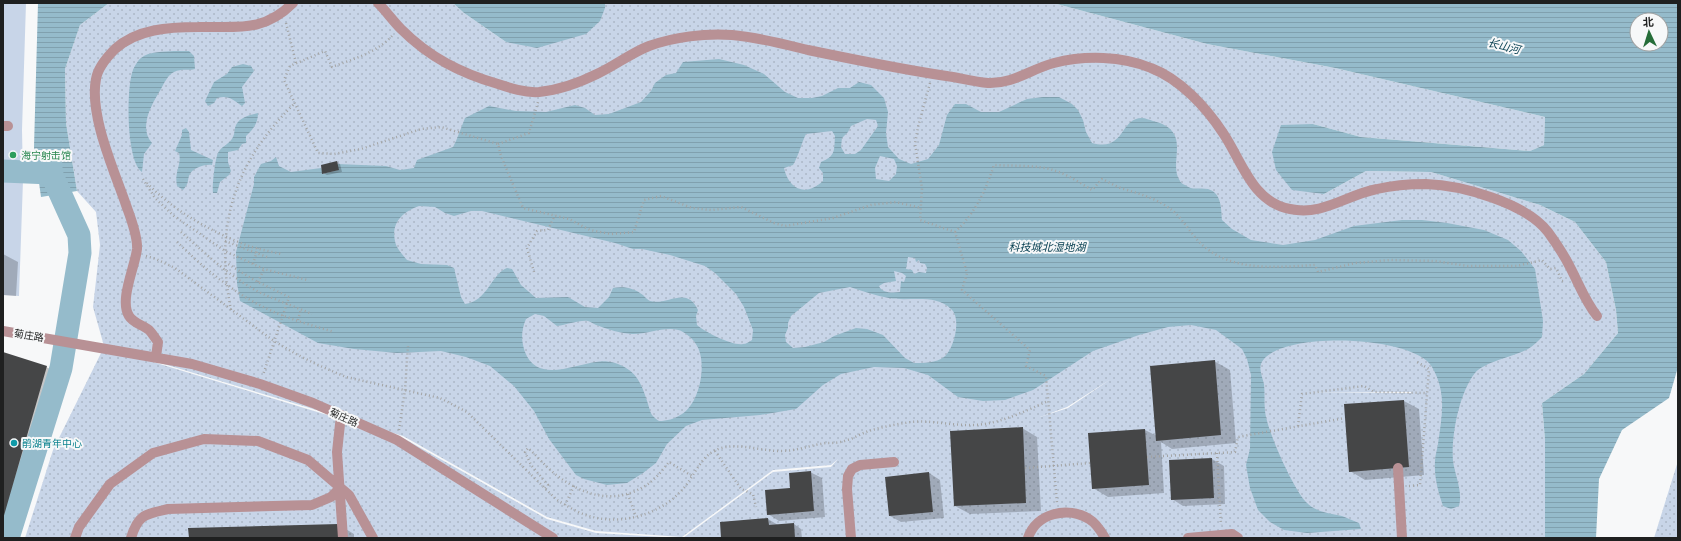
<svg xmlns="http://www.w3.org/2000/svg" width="1681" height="541" font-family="Inter,'Noto Sans SC',sans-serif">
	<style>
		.grass { fill: #c8d5e8 }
		.park { fill: url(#park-dots); fill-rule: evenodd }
		.water { fill: url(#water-rules); fill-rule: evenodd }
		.shadow { fill: #0003 }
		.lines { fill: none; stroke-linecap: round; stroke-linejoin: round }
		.river { stroke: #95bbcb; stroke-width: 23 }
		.building { fill: #454647 }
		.path { stroke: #a3a4a4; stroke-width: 2.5; stroke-dasharray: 1 3; stroke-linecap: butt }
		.minor { stroke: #b89195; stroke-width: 10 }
		.leisure-dot { fill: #2e9e5b; stroke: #f7f8f9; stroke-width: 1.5 }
		.culture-dot { fill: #0f9aa8; stroke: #f7f8f9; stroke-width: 1.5 }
		.labels { text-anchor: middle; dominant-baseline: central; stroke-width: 4; stroke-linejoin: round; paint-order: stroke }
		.leisure-label { font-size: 10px; fill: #27864d; stroke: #f7f8f9; text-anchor: start }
		.street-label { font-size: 10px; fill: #1f2020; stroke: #f7f8f9 }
		.culture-label { font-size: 10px; fill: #0d838f; stroke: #f7f8f9; text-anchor: start }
		.water-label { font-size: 11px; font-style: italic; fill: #033c4e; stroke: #f7f8f9 }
	</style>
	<defs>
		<pattern id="park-dots" width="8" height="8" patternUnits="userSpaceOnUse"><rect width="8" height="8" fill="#c8d5e8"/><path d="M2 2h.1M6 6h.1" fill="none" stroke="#abb7c7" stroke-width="1.8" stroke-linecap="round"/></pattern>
		<pattern id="water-rules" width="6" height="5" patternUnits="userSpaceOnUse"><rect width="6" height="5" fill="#95bbcb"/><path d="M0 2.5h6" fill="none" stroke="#80a0ae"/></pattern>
	</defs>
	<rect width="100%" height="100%" fill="#f7f8f9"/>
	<!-- grass -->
	<path class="grass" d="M3,3H26L22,130L23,180L19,296L3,295Z"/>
	<!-- park -->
	<path class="park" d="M109,3H453L464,13L506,42L605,8V3H1053L1207,44L1335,68L1545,117L1544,145L1530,151L1361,137L1313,124L1324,194L1366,171L1431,172L1540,205L1575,222L1606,262L1616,310L1618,333L1584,374L1542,403L1545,440V538H683L773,472L831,467L838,459L831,465L773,470L682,537L596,531L547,517L403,436L104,346L93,307L100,245L96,212L77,191L66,123L65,69L80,25ZM1111,379L1068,408L1040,417L1067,407ZM1309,392H1411V393Z
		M104,347L403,438L547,519L596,533L679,538H25L53,450Z
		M1678,461V538H1654Z"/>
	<!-- water -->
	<path class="water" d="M38,3H109L80,25L65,69L66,123L77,191L41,197L34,147Z
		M453,3H605V8L600,21L586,34L537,48L506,42L464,13Z
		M1053,3H1678V367L1669,398L1622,430L1599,479L1596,538H1545V440L1542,403L1584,374L1618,333L1616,310L1606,262L1575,222L1540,205L1431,172L1366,171L1324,194L1292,190L1276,170L1272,152L1281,125L1313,124L1361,137L1530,151L1544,145L1545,117L1335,68L1207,44ZM1637,20H1661V44H1637Z
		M174,51H189L194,56L195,69C188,71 182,68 174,72C168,75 164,83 161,89C152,104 138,127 152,143L144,154L142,172C126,162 126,87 133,70C134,67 138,60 141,58C149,51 165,52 174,51Z
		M719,59L744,65L764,74L785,92L798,98H812L822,96L838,88H850L859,82L871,85L884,98L888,112L886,133L888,147L899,159L911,164L928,159L939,145L947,115L955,104H966L981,112H999L1027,99L1043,97H1059L1072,104L1078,110L1083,120L1086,132L1092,143C1126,152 1119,118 1142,118C1145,118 1150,120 1153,121C1194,131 1167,162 1180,181C1180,182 1184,185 1185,185C1193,191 1199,187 1208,189C1222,193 1221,209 1222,220L1232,229L1251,240L1283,245L1315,240L1354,226L1402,220H1422L1447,223L1484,230L1508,240L1521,251L1535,269L1543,321L1542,337C1538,341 1533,346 1528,349C1515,356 1484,362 1475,373C1459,393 1451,436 1453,461C1455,476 1463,491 1459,506L1451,509L1443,506C1438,491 1434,477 1435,461C1435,456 1437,450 1438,444C1442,415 1447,393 1432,367C1414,336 1288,331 1264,359C1257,367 1262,375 1264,384C1265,393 1264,402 1265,411C1267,431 1293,488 1306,502C1315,512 1329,513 1342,516C1348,518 1353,521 1359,523L1361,529L1307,533L1284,530L1270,522L1258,510L1250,488L1246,465L1250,449L1251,375L1247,359L1242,349L1216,330L1191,325L1168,327L1139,335L1093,351L1033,390L1005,400L983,401L958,397L928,375L904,368L874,367L841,374L823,385L796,409L760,415L702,420L686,426L667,444L656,463L643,473L627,483L607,485L584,479L576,475L549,439L534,411L514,386L490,366L466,357L441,351L397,353L354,349L318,343L240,301L237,283L236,252L254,184V177L261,164L271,161L276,157L279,166L291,172L321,168L323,174L338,170L337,164L386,166L400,170L414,168L417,160L453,147L456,141L465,118L489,106L516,111L546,112L575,105L585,108L595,115L609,114L641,102L651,91L655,83L666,75L676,73L683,62ZM867,119L876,120L878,126L861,150L855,154H845L841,147L842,138L848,132L851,126ZM832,131L835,136C834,150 836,156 821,162L819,168L823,173V181C806,197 789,190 784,168L793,165C799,155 801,144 806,134ZM880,156L894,159L897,166L896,174L889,181L876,179L875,168ZM419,206L435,207L445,213L454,216L471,211H482L615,243L633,249H642L670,255L705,266L715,273L736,294L744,307L753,330L752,340C749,342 746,344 743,344C732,346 705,332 697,325L696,316L698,310C687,285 667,306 650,301C648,300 645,297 643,295C634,288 624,286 613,288L609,297L598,308L585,307L568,297L536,298L521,285L512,269L507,268C492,273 487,302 465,304L461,297L454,268L447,265L421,264L407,260C403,255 396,248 395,241C391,222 403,212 419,206ZM908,257L915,258L916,262L919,260L920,263L925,264L927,268L926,273L919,272L914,274L912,270L906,269ZM894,271L902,273L906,276L904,282L901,281L900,292C892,293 882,293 879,286L884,283L896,281ZM850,287C863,291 876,296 889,298C909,302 935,293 951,309C962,318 954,349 944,357C936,363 924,363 914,363L905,358L883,335L867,329L856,328L834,336L824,342L805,347L793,348L786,342L785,335L788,328V323L791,316L819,293ZM535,314L544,316L557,326C567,325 578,320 588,321C591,322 595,325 599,326C609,330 621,333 632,334C646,335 670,324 683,332C690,336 696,342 699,350C706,369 699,403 682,414C674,419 667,421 659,421C657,420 654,417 652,415C650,412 649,407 648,404C644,391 639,375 626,368C618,363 606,360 596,362C573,365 537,383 525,352C521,340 521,331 526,319Z
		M243,64L251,66L254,71L242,87L245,103L242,106C233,100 229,95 217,98L214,103L208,106L205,101L214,82L227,74L232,67Z
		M258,113C258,124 253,129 246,136V143L242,144L238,150L228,152V162L231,171L229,175L220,182L217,193H213C212,186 215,159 218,153C221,146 229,145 233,137C235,133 234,129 236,125C240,117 250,115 258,113Z
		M186,128L189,132L191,150L213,160L212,165C204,164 192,168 189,176C187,183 189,183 183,190L177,186C174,172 182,164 179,153L175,151L182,135V130Z"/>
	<!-- shadow -->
	<path class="shadow" d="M337,162L340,164L342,172L327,175L323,173Z
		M3,254L18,262L16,296L3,295Z
		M3,353L46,367L58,373L11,538H3Z
		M1214,361L1230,370L1236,443L1172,449L1161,442L1164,493L1108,497L1093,488L1089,434L1145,430L1157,436Z
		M1404,401L1419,409L1424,475L1365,480L1350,471L1345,405Z
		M1022,428L1037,437L1041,511L970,514L955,506Z
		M1212,459L1224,466L1225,504L1183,506L1172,499L1170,461Z
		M810,472L822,478L825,517L779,521L768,514Z
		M929,473L940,480L944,518L901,522L890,516Z
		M768,519L778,525L794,524L801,529L802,538H722Z
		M339,525L354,534V538H190Z"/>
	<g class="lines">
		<!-- river -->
		<path class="river" d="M3,171L51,173
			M8,538L61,368L80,253L79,235L51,173V165"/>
	</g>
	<!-- building -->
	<path class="building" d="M337,161L339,170L322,174L321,165Z
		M3,352L47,366L3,519Z
		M1215,360L1221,435L1156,441L1150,366Z
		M1404,400L1409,467L1349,472L1344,404Z
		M1023,427L1026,503L954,506L950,431Z
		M1145,429L1149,485L1092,489L1088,433Z
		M1212,458L1214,498L1171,500L1169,460Z
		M811,471L814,511L767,515L765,490L790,488L789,473Z
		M929,472L933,512L889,516L885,477Z
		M768,518L769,525L794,523L795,538H721L720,522Z
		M339,524V538H189L188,528Z"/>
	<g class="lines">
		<!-- path -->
		<path class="path" d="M286,23L296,63
			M392,36C376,53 353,59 332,67L325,51L290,66L284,80L318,153L334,154L361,149L421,129L441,127L498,144L501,156L523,208L569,219L590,230L611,234L634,232L644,200L661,196L692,208L711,210L741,207L774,223L785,226L833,218L871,205L896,202L921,208
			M930,83L918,127L915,144L922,188L920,220L955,232L967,273L962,290L1030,350L1026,366L1046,376L1057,503
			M498,144L529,133L538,102
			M143,179L155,198L174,216L225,251L264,269L307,280
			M147,183C174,211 210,231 246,245C257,249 269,251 281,254
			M181,232C206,254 231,278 261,293C278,301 296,307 312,314
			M955,232C976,212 985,192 994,165C1010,166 1039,165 1053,170C1067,174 1080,183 1092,190L1102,179C1109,182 1116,187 1124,189C1140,194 1155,198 1169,208C1184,218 1192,238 1206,248C1236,272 1279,267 1315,265L1318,272L1355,263L1391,260L1435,261L1468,266H1517L1542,260L1550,269L1556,268L1562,281H1565
			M225,241L267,257
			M177,242C209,273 244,302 287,317C302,323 318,327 334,332
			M146,256L156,259L175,268L274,341L296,354L318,365L346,377L440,398L467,412L557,500C567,506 578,513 589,516C623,526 661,514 683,489C696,474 701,454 721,448C741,443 761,451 781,451C797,451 811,445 826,443C833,443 840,443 847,440C855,438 862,433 869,431C882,427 897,424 911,422C930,420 949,425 968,425C996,426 1023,412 1048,401
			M225,262L254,280L289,297L263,375
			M253,264L258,248
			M534,272L527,248L537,231L548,230L555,215
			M258,282L264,269
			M231,310C214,226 234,163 294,104
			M298,320L301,309
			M1298,426L1302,394L1364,386L1374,392L1427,393
			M399,430L405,390L408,346
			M715,451L741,489L753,494L756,507
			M1217,453L1221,525
			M1147,457L1235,452L1238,437L1345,418
			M1025,468L1090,463
			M1409,486L1420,485L1429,369L1417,362
			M545,488L548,485L531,465L525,452L528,448C537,456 545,466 555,474C583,496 616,506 648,484C656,479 663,469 669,462L692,476
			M628,494L636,517
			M565,505L574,486"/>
		<!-- minor -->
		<path class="minor" d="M378,3C386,11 393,21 401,29C429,57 460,73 498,84C510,88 525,93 539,92C559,90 581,82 599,73C616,65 631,53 649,46C674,37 705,33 732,35C757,37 783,44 808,50C856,60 904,70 953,77C964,79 976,82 988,83C1013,84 1031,69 1054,63C1085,55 1122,56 1151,68C1180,79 1206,107 1223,133C1242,161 1252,202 1290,209C1323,216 1346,195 1377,189C1394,185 1410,184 1426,184C1461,185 1526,203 1548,232C1556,243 1564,255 1570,267C1579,284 1585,301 1597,316
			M3,126H8
			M3,331L192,364L260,384L313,403L397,440L553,538
			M156,357L158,342C155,338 152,333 149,330C143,325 133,323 129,316C119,300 135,267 137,249C138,236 130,216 126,205C114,170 89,115 96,79C98,67 107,57 115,49C137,29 169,27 198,27C237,26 263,33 293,3
			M341,415L337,452L343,538
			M1398,468L1402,538
			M75,538L79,527L110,484L153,453L204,439L258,441L308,460L349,495L373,538
			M131,538C138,514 146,514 168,509L312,505L331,497L340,488
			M851,538L847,489L848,476L852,469L860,465L894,462
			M1028,538C1036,513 1068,506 1089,519C1096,523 1101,531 1105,538
			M1188,538L1232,534L1238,538"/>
	</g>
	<!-- markers -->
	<circle class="leisure-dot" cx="13" cy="155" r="4"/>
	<circle class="culture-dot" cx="14" cy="443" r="4"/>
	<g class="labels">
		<!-- leisure labels -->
		<g class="leisure-label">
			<text x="21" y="155">海宁射击馆</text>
		</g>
		<!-- street labels -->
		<g class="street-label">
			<text transform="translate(29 335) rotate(9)">菊庄路</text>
			<text transform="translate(344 417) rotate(24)">菊庄路</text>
		</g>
		<!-- culture labels -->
		<g class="culture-label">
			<text x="22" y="443">鹃湖青年中心</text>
		</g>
		<!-- water labels -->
		<g class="water-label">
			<text transform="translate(1504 46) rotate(14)">长山河</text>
			<text x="1047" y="247">科技城北湿地湖</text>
		</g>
	</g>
	<!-- border -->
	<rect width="1681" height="541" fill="none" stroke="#1f2020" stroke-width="8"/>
	<!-- north arrow -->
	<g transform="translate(1649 32) rotate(356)"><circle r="19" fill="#f7f8f9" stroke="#a1a2a2"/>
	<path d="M0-3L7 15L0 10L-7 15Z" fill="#256d39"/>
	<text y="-6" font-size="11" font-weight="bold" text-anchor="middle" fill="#1f2020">北</text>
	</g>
</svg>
